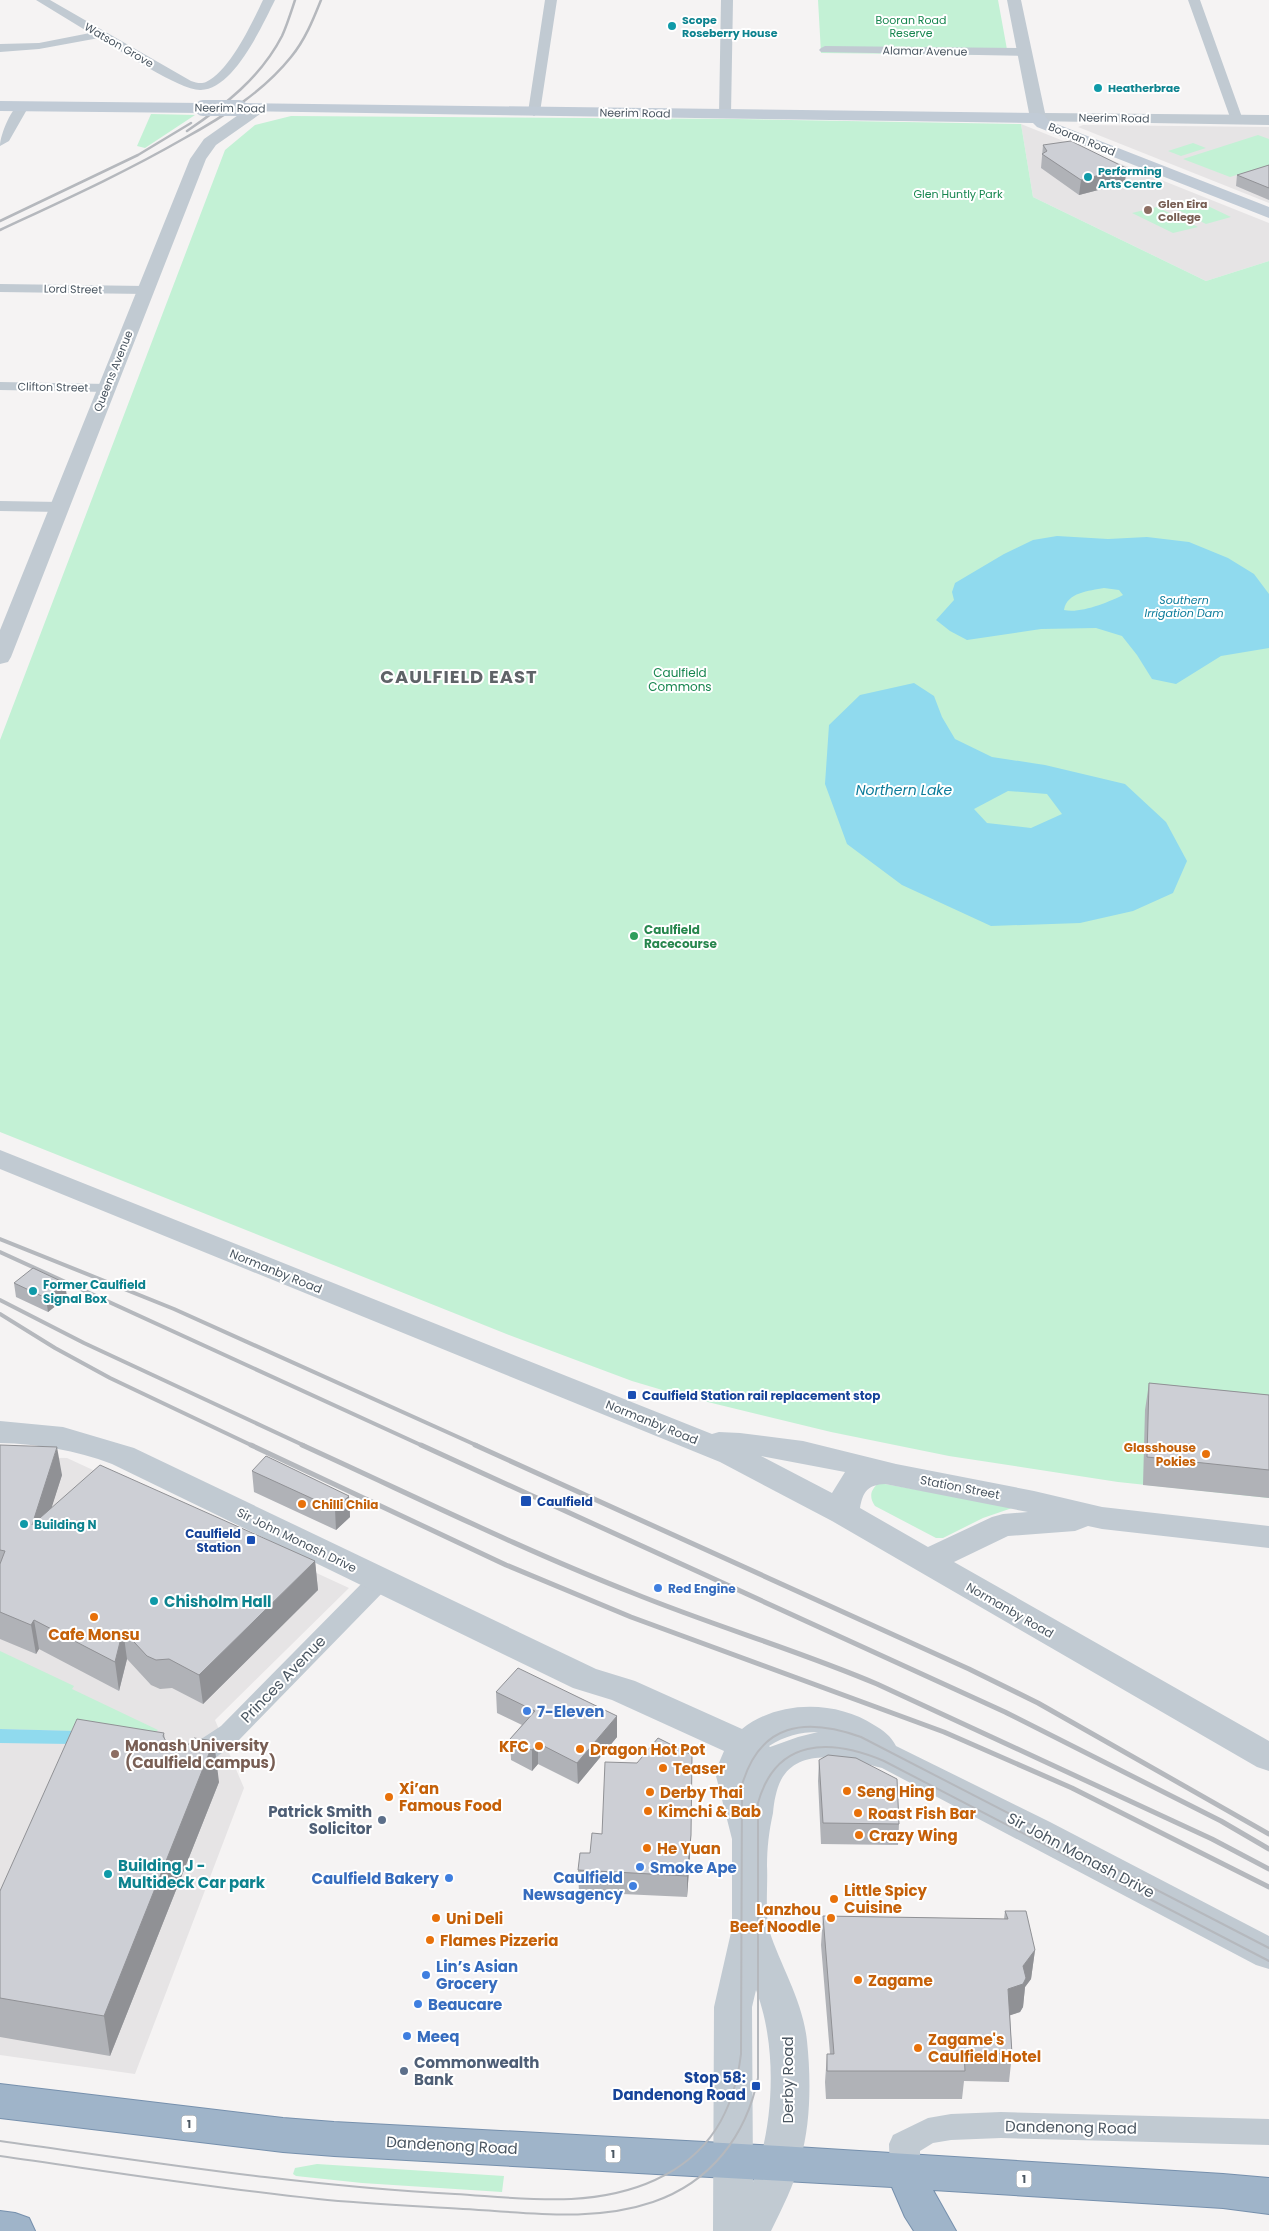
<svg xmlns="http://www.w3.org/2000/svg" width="1269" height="2231" font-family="Poppins,sans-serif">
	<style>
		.education { fill: #e6e4e5 }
		.green { fill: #c3f1d5 }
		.water { fill: #90daee; fill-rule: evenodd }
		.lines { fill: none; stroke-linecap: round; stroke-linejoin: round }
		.trunk-casing { stroke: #7690ad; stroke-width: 2 }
		.minor { fill: #c1cad2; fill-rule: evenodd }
		.tertiary { fill: #c1cad2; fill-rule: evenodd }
		.secondary { fill: #c1cbd6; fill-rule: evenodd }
		.trunk { fill: #9fb4c9; fill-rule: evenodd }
		.tram { stroke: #b5b8bd; stroke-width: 2 }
		.rail-far2 { stroke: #b5b8bd; stroke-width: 2.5 }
		.rail-far1 { stroke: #b5b8bd; stroke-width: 4 }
		.rail { stroke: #b5b8bd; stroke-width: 5 }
		.secondary-bridge { stroke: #c1cbd6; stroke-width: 16 }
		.wall { fill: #b0b2b7 }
		.shaded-wall { fill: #909195 }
		.building { fill: #cdcfd5; stroke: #909195 }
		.culture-dot { fill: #0f9aa8; stroke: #fff; stroke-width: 2 }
		.education-dot { fill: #8d6e63; stroke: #fff; stroke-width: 2 }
		.leisure-dot { fill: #2e9e5b; stroke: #fff; stroke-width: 2 }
		.transit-dot { fill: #1a4fb4; stroke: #fff; stroke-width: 2 }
		.food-dot { fill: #e8710a; stroke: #fff; stroke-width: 2 }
		.shop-dot { fill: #3f7fe0; stroke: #fff; stroke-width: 2 }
		.service-dot { fill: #5c6f8a; stroke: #fff; stroke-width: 2 }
		.labels { text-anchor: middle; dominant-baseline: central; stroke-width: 4; stroke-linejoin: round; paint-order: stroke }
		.far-culture-label { font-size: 11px; font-weight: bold; fill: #0d838f; stroke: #fff; text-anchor: start }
		.far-park-label { font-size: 11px; fill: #17864f; stroke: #fff }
		.far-street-label { font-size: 11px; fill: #4a5661; stroke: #fff }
		.far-education-label { font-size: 11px; font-weight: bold; fill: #785e54; stroke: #fff; text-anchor: start }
		.far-water-label { font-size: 11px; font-style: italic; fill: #0c7c9b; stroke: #fff }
		.shield { fill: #fff; stroke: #808990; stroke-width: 1 }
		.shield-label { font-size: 11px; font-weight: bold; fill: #4a5661 }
		.park-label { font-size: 12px; fill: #17864f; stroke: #fff }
		.leisure-label { font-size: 12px; font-weight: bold; fill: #27864d; stroke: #fff; text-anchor: start }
		.street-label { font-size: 12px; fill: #4a5661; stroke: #fff }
		.culture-label { font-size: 12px; font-weight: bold; fill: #0d838f; stroke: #fff; text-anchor: start }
		.transit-label { font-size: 12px; font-weight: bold; fill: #164399; stroke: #fff; text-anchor: start }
		.food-label { font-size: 12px; font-weight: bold; fill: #c56008; stroke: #fff; text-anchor: end }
		.shop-label { font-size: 12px; font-weight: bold; fill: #366cbe; stroke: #fff; text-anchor: start }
		.water-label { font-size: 14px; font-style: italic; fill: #0c7c9b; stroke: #fff }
		.near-culture-label { font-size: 15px; font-weight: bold; fill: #0d838f; stroke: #fff; text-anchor: start }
		.near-food-label { font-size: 15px; font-weight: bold; fill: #c56008; stroke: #fff; text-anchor: start }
		.near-street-label { font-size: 15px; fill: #4a5661; stroke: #fff }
		.near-shop-label { font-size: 15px; font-weight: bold; fill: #366cbe; stroke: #fff; text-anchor: start }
		.near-education-label { font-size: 15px; font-weight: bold; fill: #785e54; stroke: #fff; text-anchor: start }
		.near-service-label { font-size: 15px; font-weight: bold; fill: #4e5e75; stroke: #fff; text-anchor: end }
		.near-transit-label { font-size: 15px; font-weight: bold; fill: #164399; stroke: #fff; text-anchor: end }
		.district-label { font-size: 18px; font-weight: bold; letter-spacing: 1px; fill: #5f6368; stroke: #fff }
	</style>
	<rect width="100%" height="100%" fill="#f5f3f3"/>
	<!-- education -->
	<path class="education" d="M1021,124L1269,223V261L1206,281L1033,197Z
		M1083,125L1269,127V203L1078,127Z
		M0,1457L67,1458L349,1588L215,1720L244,1788L135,2074L0,2055Z"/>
	<!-- green -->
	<path class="green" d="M818,0H998L1008,55L821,53Z
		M151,114L195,115L145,148L137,146Z
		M291,116L737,119L1021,124L1033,197L1206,281L1269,261V1498L1118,1482L949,1456L831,1432L679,1395L632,1381L509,1335L0,1132V740L225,150L255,125Z
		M1258,135L1269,139V165L1230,177L1183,159Z
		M1193,143L1206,148L1181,156L1168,151Z
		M1193,199L1231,217L1206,224L1168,205Z
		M1157,207L1198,227L1173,233L1132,213Z
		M879,1483L1015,1507L983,1518L943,1538H936L875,1506C869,1497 870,1490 879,1483Z
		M0,1651L74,1686L72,1689L158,1730L155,1733L0,1729Z
		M317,2164L504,2176L502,2192L362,2183L296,2176L293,2174L295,2168Z"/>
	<!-- water -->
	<path class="water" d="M1057,536L1108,539L1147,537L1189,542L1228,558L1254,574L1269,594V648L1221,656L1176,684L1152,679L1137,655L1122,636L1096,628L1041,629L967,640L950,631L936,620L954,600L952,592L955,583L1004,554L1033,540ZM1104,588L1119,590L1123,595C1109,602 1080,614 1064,610C1067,592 1089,591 1104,588Z
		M914,683L934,696L942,717L955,739L992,757L1045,765L1125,784L1166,822L1187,861L1173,893L1133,911L1080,923L991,926L902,885L847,844L825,784L829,725L860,695ZM1008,791L1047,794L1062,814L1031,828L987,823L974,809Z
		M0,1729L155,1733L143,1745L0,1743Z"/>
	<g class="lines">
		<defs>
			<path id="trunk" d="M0,2084L283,2118L334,2122L780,2146L1223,2174L1269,2178V2214L1223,2208L933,2190L956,2231H914L905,2217L892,2187L334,2156L283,2152L0,2118Z
				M0,2211L15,2213L29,2218L35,2231H0Z"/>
		</defs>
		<!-- trunk casing -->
		<use href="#trunk" class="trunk-casing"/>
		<!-- minor -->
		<path class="minor" d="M36,0H50L191,81C196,83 202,84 206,82C230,71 252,23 263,0H275C262,26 233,91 200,90C179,90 120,50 99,38L39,49L0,52V44L39,43L90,33Z
			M545,0H557L540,112L534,116L528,112Z
			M721,0H733L731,114L725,118L719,114Z
			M1188,0H1200L1243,120L1241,123H1233L1231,120Z
			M825,46L1025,48L1031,52L1025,56L821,52L819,50L821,48Z
			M23,102L29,106L9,141L0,146C0,135 12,105 23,102Z
			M0,284L145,286L152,290L145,294L0,292Z
			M0,382L107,384L112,385L114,388L112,391L107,392L0,390Z
			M0,501L60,502L66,504L68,507L66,510L60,512L0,511Z
			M380,1571L389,1574L393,1580L389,1586L239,1740L202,1768L192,1771L182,1768L178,1761L182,1754L192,1745L221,1726L371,1574Z
			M1001,2112L1269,2119V2145L1001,2138L951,2140L933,2143L920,2151V2172L916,2181L905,2185L894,2181L890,2172L889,2144L893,2135L928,2118L951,2114Z"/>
		<!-- tertiary -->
		<path class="tertiary" d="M1007,0H1021L1045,113L1269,115V125L1032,121L1030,118Z
			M257,104L263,106L265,109L263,112L216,145L206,159L11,657L8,662L0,664V630L190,159L204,139L251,106Z
			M0,1150L712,1434L719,1432L740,1433L803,1441L896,1464L1034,1491L1102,1507L1269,1526V1548L1102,1529L1088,1526L1075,1531L1008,1536L954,1562L1269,1741V1771L1257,1767L832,1521L720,1462L0,1169ZM761,1456L845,1472L832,1493ZM885,1484L1028,1512L1003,1514L992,1517L928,1547L860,1508C863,1491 868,1485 885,1484Z
			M0,1421L63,1427L134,1448L596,1669L635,1681L742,1729C778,1700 836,1700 874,1725C883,1730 891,1736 896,1746L1050,1822L1269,1936V1969L1256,1965L882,1768C853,1760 800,1744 781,1780C776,1790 774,1802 773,1813C769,1831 767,1847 767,1866C768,1882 765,1915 769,1930C781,1967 803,2001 807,2041C811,2079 811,2124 800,2161C794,2186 782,2208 771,2231H713L714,2007L732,1928V1839L715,1772L724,1751L612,1700L573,1688L112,1464C75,1450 39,1444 0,1443ZM818,1732L798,1737L770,1747L769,1746C785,1736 800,1732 818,1732ZM756,1990C778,2048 774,2125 753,2182L752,2007Z"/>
		<!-- secondary -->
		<path class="secondary" d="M0,101L203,103L209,105L211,108L209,111L203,113L0,111Z
			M239,103L1038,113L1044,115L1049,121L1269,207V218L1037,127L1033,123L233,111L231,108L233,105Z"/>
		<!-- trunk -->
		<use href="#trunk" class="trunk"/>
		<!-- tram -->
		<path class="tram" d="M0,2141C152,2162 302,2186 455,2194C522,2198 592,2209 655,2180C710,2155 734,2111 741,2054L742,1785C760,1723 805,1717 861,1737L1269,1948
			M0,2156C106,2171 211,2188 318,2199C366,2204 415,2206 463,2209C526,2212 592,2223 653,2202C711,2182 746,2136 758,2078V1803C776,1738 830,1738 884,1761L1269,1961"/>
		<!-- rail-far2 -->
		<path class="rail-far2" d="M187,131C224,106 261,77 282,36C287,25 291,12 295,0
			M0,221L138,155L191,123
			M0,230C62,201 124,173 183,139C223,117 263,92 291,57C305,40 313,20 321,0"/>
		<!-- rail-far1 -->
		<path class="rail-far1" d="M0,1239L174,1309L478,1446
			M0,1252L423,1446
			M0,1300L84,1343L305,1446
			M0,1314L55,1348L110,1378L253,1446"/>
		<!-- rail -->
		<path class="rail" d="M251,1445L506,1565L631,1617L944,1732L1072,1788L1269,1887
			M302,1445C412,1495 521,1549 633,1593C714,1626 797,1650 877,1684L1212,1839L1269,1869
			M421,1445L1005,1712L1221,1821L1269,1849
			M475,1445L969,1669L1038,1703L1269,1834"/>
		<!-- secondary-bridge -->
		<path class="secondary-bridge" d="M203,108H239"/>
	</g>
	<!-- wall -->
	<path class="wall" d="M1043,145L1126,168L1125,183L1079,195L1041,168Z
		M1269,165V200L1236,186L1237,175Z
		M14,1283L67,1297L48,1312L16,1297Z
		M1149,1383L1269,1395V1498L1143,1485L1145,1410Z
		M0,1445L62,1475L51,1508L315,1561L318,1590L203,1704L172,1688L160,1689L151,1685L127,1659L119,1691L39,1649L36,1654L0,1639Z
		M252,1471L349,1496L350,1517L336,1530L254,1492Z
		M496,1692L617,1716V1737L578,1784L538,1764L532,1771L511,1760L510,1739L522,1725L497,1713Z
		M164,1733L165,1740L167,1743L219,1782L110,2056L0,2037V1891Z
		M819,1760L899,1824L898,1845L821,1844L818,1781Z
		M590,1853L690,1856L687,1897L579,1892L578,1870Z
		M1005,1911L1035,1950L1031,1979L1025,1987L1023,2007L1020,2012L1010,2015L1012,2054L1009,2082L964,2081L962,2099H826L825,2082L827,2054H830L821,1945L823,1916L1004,1919Z"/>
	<!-- shaded-wall -->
	<path class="shaded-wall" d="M1126,168L1125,183L1079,195L1081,180Z
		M65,1283L67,1297L48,1312L46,1298Z
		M57,1447L62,1475L37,1554L32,1525Z
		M349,1496L350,1517L336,1530L335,1509Z
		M315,1561L318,1590L203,1704L199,1675Z
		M34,1620L39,1649L36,1654L31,1625Z
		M123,1630L127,1659L119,1691L115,1662Z
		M617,1716V1737L578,1784L577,1763Z
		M214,1741L219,1782L110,2056L104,2016Z
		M538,1743V1764L532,1771V1750Z
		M692,1755L690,1856L687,1897V1876Z
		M1035,1950L1031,1979L1025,1987L1023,2007L1020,2012L1005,2017L1008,1989L1023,1966Z"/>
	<!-- building -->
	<path class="building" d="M1071,141L1126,168L1081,180L1042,154L1047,151L1043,145Z
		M1269,165V188L1237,175Z
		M33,1268L65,1283L46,1298L14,1283Z
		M1149,1383L1269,1395V1470L1147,1457Z
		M0,1445L57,1447L32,1525L100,1465L315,1561L199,1675L169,1659L156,1660L147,1656L123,1630L115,1662L34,1620L31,1625L0,1612V1564L5,1551L0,1550Z
		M266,1456L349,1496L335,1509L252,1471Z
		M518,1668L617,1716L577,1763L538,1743L532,1750L510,1739L535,1711L496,1692Z
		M77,1719L164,1733L163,1736L167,1743L178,1747L189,1744L194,1738L214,1741L104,2016L0,1998V1891Z
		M658,1738L692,1755L691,1835L687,1876L578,1870L580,1853H590L592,1833L602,1834L605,1762L637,1763Z
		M828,1755L856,1758L897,1779L899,1824L823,1823L819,1760Z
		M1005,1911H1026L1035,1950L1023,1966L1026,1978L1023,1984L1008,1989L1012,2054L964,2052L965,2071H827V2054H834L823,1916L1008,1919Z"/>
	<!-- markers -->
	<g class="culture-dot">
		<circle cx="672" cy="26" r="5"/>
		<circle cx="1098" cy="88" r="5"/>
		<circle cx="1088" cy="177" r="5"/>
		<circle cx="33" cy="1291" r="5"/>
		<circle cx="24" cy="1524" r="5"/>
		<circle cx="154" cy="1601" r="5"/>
		<circle cx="108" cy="1874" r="5"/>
	</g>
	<g class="education-dot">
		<circle cx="1148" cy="210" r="5"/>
		<circle cx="115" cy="1754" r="5"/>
	</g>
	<circle class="leisure-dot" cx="634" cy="936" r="5"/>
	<g class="transit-dot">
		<rect x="627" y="1390" width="10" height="10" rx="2.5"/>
		<rect x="520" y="1495" width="12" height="12" rx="2.5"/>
		<rect x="246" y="1535" width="10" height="10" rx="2.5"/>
		<rect x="751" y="2081" width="10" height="10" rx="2.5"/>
	</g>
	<g class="food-dot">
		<circle cx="1206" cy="1454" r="5"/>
		<circle cx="302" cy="1504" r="5"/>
		<circle cx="94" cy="1617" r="5"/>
		<circle cx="539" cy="1746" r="5"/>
		<circle cx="580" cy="1749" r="5"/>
		<circle cx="663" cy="1768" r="5"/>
		<circle cx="847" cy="1791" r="5"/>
		<circle cx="650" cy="1792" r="5"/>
		<circle cx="389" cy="1797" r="5"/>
		<circle cx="648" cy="1811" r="5"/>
		<circle cx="858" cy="1813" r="5"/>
		<circle cx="859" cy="1835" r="5"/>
		<circle cx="647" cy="1848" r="5"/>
		<circle cx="834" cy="1899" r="5"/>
		<circle cx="436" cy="1918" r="5"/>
		<circle cx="831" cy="1918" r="5"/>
		<circle cx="430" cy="1940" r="5"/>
		<circle cx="858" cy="1980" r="5"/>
		<circle cx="918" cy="2048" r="5"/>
	</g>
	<g class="shop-dot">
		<circle cx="658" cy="1588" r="5"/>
		<circle cx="527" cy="1711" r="5"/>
		<circle cx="640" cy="1867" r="5"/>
		<circle cx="449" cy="1878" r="5"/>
		<circle cx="633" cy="1886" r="5"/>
		<circle cx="426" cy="1975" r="5"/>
		<circle cx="418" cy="2004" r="5"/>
		<circle cx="407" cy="2036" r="5"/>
	</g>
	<g class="service-dot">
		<circle cx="382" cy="1820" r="5"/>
		<circle cx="404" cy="2071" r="5"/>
	</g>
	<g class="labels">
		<!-- far-culture labels -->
		<g class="far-culture-label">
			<text x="682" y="20">Scope<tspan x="682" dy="13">Roseberry House</tspan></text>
			<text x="1108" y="88">Heatherbrae</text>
			<text x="1098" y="171">Performing<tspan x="1098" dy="13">Arts Centre</tspan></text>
		</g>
		<!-- far-park labels -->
		<g class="far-park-label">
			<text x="911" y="20">Booran Road<tspan x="911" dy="13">Reserve</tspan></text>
			<text x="958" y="194">Glen Huntly Park</text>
		</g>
		<!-- far-street labels -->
		<g class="far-street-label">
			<text transform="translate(119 45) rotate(30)">Watson Grove</text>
			<text transform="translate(925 51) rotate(1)">Alamar Avenue</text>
			<text transform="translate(230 108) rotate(1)">Neerim Road</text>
			<text transform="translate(635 113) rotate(1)">Neerim Road</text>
			<text transform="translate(1114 118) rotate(1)">Neerim Road</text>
			<text transform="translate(1082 139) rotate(22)">Booran Road</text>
			<text transform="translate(73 289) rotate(1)">Lord Street</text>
			<text transform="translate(113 371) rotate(-68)">Queens Avenue</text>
			<text transform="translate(53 387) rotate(1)">Clifton Street</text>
		</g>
		<!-- far-education labels -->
		<g class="far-education-label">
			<text x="1158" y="204">Glen Eira<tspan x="1158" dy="13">College</tspan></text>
		</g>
		<!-- far-water labels -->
		<g class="far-water-label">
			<text x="1184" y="600">Southern<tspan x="1184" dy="13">Irrigation Dam</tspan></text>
		</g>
		<!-- shield labels -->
		<g class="shield">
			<rect x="181.5" y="2115.5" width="15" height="17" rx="4"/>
			<rect x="605.5" y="2145.5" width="15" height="17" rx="4"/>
			<rect x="1016.5" y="2170.5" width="15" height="17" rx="4"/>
		</g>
		<g class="shield-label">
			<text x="189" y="2124">1</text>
			<text x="613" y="2154">1</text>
			<text x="1024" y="2179">1</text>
		</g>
		<!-- park labels -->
		<g class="park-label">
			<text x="680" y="672">Caulfield<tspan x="680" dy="14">Commons</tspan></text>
		</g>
		<!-- leisure labels -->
		<g class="leisure-label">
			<text x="644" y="929">Caulfield<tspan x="644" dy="14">Racecourse</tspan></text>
		</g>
		<!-- street labels -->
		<g class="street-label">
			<text transform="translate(276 1271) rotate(22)">Normanby Road</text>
			<text transform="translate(652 1422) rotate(22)">Normanby Road</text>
			<text transform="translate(960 1487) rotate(11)">Station Street</text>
			<text transform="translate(297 1540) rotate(26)">Sir John Monash Drive</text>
			<text transform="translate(1010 1610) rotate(30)">Normanby Road</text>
		</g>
		<!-- culture labels -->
		<g class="culture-label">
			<text x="43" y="1284">Former Caulfield<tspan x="43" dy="14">Signal Box</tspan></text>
			<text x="34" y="1524">Building N</text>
		</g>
		<!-- transit labels -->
		<g class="transit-label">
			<text x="642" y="1395">Caulfield Station rail replacement stop</text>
			<text x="537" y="1501">Caulfield</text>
			<text x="241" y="1533" text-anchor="end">Caulfield<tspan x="241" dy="14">Station</tspan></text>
		</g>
		<!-- food labels -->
		<g class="food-label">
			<text x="1196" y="1447">Glasshouse<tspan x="1196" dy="14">Pokies</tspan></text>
			<text x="312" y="1504" text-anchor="start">Chilli Chila</text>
		</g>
		<!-- shop labels -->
		<g class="shop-label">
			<text x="668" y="1588">Red Engine</text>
		</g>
		<!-- water labels -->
		<g class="water-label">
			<text x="904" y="790">Northern Lake</text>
		</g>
		<!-- near-culture labels -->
		<g class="near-culture-label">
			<text x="164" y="1601">Chisholm Hall</text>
			<text x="118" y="1865">Building J -<tspan x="118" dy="17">Multideck Car park</tspan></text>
		</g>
		<!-- near-food labels -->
		<g class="near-food-label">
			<text x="94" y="1634" text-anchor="middle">Cafe Monsu</text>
			<text x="529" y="1746" text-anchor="end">KFC</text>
			<text x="590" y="1749">Dragon Hot Pot</text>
			<text x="673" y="1768">Teaser</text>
			<text x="399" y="1788">Xi’an<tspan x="399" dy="17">Famous Food</tspan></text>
			<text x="857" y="1791">Seng Hing</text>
			<text x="660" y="1792">Derby Thai</text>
			<text x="658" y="1811">Kimchi &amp; Bab</text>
			<text x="868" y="1813">Roast Fish Bar</text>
			<text x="869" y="1835">Crazy Wing</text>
			<text x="657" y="1848">He Yuan</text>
			<text x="844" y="1890">Little Spicy<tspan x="844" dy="17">Cuisine</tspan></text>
			<text x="821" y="1909" text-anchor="end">Lanzhou<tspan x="821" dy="17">Beef Noodle</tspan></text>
			<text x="446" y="1918">Uni Deli</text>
			<text x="440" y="1940">Flames Pizzeria</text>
			<text x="868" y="1980">Zagame</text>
			<text x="928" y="2039">Zagame's<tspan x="928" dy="17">Caulfield Hotel</tspan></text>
		</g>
		<!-- near-street labels -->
		<g class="near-street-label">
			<text transform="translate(283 1679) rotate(-46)">Princes Avenue</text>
			<text transform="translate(1081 1855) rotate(28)">Sir John Monash Drive</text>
			<text transform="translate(787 2080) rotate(-90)">Derby Road</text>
			<text transform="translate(1071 2127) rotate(1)">Dandenong Road</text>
			<text transform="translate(452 2145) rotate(3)">Dandenong Road</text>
		</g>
		<!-- near-shop labels -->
		<g class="near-shop-label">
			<text x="537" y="1711">7-Eleven</text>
			<text x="650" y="1867">Smoke Ape</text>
			<text x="623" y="1877" text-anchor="end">Caulfield<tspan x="623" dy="17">Newsagency</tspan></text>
			<text x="439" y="1878" text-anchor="end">Caulfield Bakery</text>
			<text x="436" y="1966">Lin’s Asian<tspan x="436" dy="17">Grocery</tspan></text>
			<text x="428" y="2004">Beaucare</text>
			<text x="417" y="2036">Meeq</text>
		</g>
		<!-- near-education labels -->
		<g class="near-education-label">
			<text x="125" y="1745">Monash University<tspan x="125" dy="17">(Caulfield campus)</tspan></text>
		</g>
		<!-- near-service labels -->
		<g class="near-service-label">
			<text x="372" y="1811">Patrick Smith<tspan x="372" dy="17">Solicitor</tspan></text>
			<text x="414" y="2062" text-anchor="start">Commonwealth<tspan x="414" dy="17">Bank</tspan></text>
		</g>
		<!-- near-transit labels -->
		<g class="near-transit-label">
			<text x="746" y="2077">Stop 58:<tspan x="746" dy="17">Dandenong Road</tspan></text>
		</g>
		<!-- district labels -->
		<g class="district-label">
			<text x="459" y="676">CAULFIELD EAST</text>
		</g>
	</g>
</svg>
